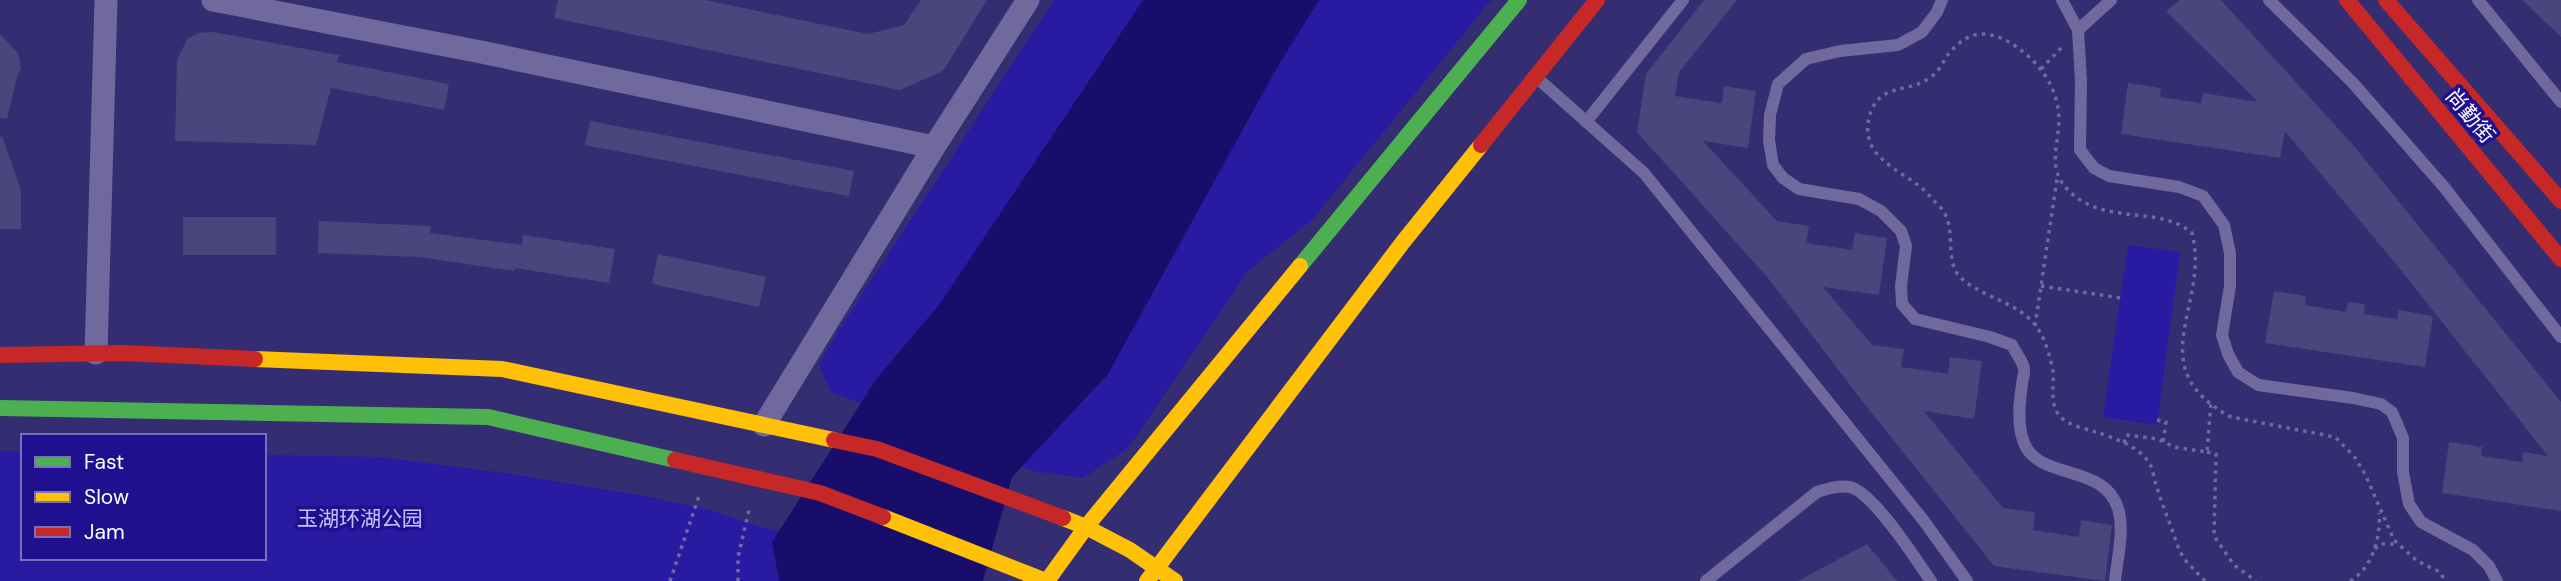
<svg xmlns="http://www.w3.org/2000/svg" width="2561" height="581" font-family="'DM Sans','Noto Sans SC',sans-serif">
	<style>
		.green { fill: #281ba1 }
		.water { fill: #180d6b }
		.building { fill: #4a457d }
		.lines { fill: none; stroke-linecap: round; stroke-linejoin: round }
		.path { stroke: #70699d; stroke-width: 3.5; stroke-dasharray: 3.5 5; stroke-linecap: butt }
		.lane { stroke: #70699d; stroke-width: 12 }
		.street { stroke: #70699d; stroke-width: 23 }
		.fast { stroke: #4caf50; stroke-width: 16 }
		.slow { stroke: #ffc107; stroke-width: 16 }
		.jam { stroke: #c62828; stroke-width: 16 }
		.labels { text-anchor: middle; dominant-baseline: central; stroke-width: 7; stroke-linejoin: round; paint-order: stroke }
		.street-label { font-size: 21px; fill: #fff; stroke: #1e108e }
		.park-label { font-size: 21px; fill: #c6c1fd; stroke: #1e108e }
	</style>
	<rect width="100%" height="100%" fill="#342d71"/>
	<!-- green -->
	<path class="green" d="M1054,0H1491L1312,220L1249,270L1128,448L1083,478L1033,471L831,392L819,365L835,336Z
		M2128,245L2180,252L2157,425L2103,417Z
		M0,451H23V558H264V455L380,457L511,474L645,496L710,510L768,529L833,544L927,581H0Z"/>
	<!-- water -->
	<path class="water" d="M1143,0H1319L1275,71L1108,374L1012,477L983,581H779L772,542L877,378L939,305Z"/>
	<!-- building -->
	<path class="building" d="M558,0H705L868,34L904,25L921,0H987L943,71L900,90L554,18Z
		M1704,0H1737L1679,72L1675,96L1722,103L1724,86L1756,91L1748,148L1703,141L1777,221L1809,226L1806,243L1852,250L1855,233L1887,238L1879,295L1823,287L1872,345L1904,349L1901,367L1948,374L1950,357L1982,361L1974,419L1924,411L2003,508L2035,512L2033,530L2079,537L2081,520L2112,525L2105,581L1994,566L1863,402L1768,278L1637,132L1646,74Z
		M2180,0H2221L2354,146L2561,402V511L2442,493L2449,442L2482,447L2481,456L2522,462L2523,452L2548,456L2396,264L2285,131L2280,158L2121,134L2128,83L2161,88L2160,97L2201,103L2203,93L2258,102L2166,11Z
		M2522,0H2561V37Z
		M213,32L339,55L337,62L449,84L444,110L331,88L316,145L175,141L177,60L187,39L198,33Z
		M0,34L18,53L21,68L17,77L7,119L0,118Z
		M590,121L854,171L849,196L585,145Z
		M2,136L21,190V229H0V137Z
		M183,217H276V255H183Z
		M319,221L431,226L430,233L522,245L523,235L615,249L609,283L515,268L514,271L419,257L318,253Z
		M658,254L766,277L759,307L652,284Z
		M2274,291L2306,296L2305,305L2346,312L2348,302L2365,304L2364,314L2397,319L2399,310L2433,316L2425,367L2265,343Z
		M1867,544L1897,581H1798Z"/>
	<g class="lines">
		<!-- path -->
		<path class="path" d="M2041,69L2062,47
			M2041,286L2121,298
			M2035,326L2057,179
			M2157,420L2166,422L2163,442
			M2124,443L2126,435L2158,439L2174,447L2207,452L2211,403
			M2207,452L2216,454L2214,536L2234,565L2256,581
			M2375,549L2381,544H2396
			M670,581L699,496
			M738,581V557L749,510
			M2205,581L2185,560L2179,550C2172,528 2163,507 2156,485C2154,479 2153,470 2150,464C2139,446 2114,438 2096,432C2083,428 2066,425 2058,414C2050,401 2054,386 2053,372C2051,360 2046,342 2040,332C2024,303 1984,299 1961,278C1943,261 1958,228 1941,208C1935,202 1929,195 1923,189C1899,169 1860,157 1869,118C1878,81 1907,95 1931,77C1939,71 1942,64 1947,56C1955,45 1968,34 1982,34C2001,35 2014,44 2028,56C2047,73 2059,95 2059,121C2058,147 2047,170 2069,191C2104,226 2161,205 2192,233C2211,305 2138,367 2231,417L2335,437L2354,456L2365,474L2394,540L2417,561L2440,572L2445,581
			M2350,581C2372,569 2381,537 2379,513"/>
		<!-- lane -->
		<path class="lane" d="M1942,0L1937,12L1922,32L1898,45L1840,51L1806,59L1778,84L1770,115L1769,140L1773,165L1783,178L1799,189L1859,199L1881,211L1901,231L1906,246L1901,286L1902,304L1915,319L1990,337L2012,345C2015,352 2023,361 2024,369C2025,373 2022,380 2022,385C2019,404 2017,425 2024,443C2040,482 2107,462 2119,512C2124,533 2117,560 2115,581
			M2062,0L2078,30L2081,81L2080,150L2094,168L2109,176L2179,187L2203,196L2224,225L2230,253V286L2222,335L2228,354L2238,372L2258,385L2353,398L2381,404L2392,412L2403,438V472L2409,504L2421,522L2473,550L2489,566L2497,581
			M2269,0L2353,83L2444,187L2561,337
			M2478,0L2561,102
			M2078,30L2111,0
			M1536,77L1644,173L1924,521L1967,581
			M1586,122L1683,0
			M1706,581L1817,492C1827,489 1838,485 1849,487C1872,490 1917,561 1931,581"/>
		<!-- street -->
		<path class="street" d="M213,0L481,52L934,147
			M96,353L106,0
			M764,425L934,147L1028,0"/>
		<!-- fast -->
		<path class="fast" d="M1300,266L1519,0
			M0,408L488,417L675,460"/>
		<!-- slow -->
		<path class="slow" d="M255,359L502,369L834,440
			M883,517L1046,581
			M1063,518L1086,527L1130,550L1175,581
			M1047,581L1086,527L1300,266
			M1147,581L1403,242L1481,145"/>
		<!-- jam -->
		<path class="jam" d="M2347,0L2561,259
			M2386,0L2561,201
			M1481,145L1597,0
			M0,355L124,353L255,359
			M834,440L877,449L1063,518
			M675,460L820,493L883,517"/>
	</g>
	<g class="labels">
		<!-- street labels -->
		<g class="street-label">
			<text transform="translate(2470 116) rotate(50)">尚勤街</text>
		</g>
		<!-- park labels -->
		<g class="park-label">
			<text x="360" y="519">玉湖环湖公园</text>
		</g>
	</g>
	<!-- legend -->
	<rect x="21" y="434" width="245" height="126" fill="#1e108e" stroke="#7870bb" stroke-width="2"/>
	<rect x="35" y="457" width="35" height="10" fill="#4caf50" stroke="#7870bb" stroke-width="2"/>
	<text x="84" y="469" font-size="21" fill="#ffffff">Fast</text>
	<rect x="35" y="492" width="35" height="10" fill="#ffc107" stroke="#7870bb" stroke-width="2"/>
	<text x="84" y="504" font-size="21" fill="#ffffff">Slow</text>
	<rect x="35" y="527" width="35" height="10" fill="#c62828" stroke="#7870bb" stroke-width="2"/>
	<text x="84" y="539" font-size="21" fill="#ffffff">Jam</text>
</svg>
